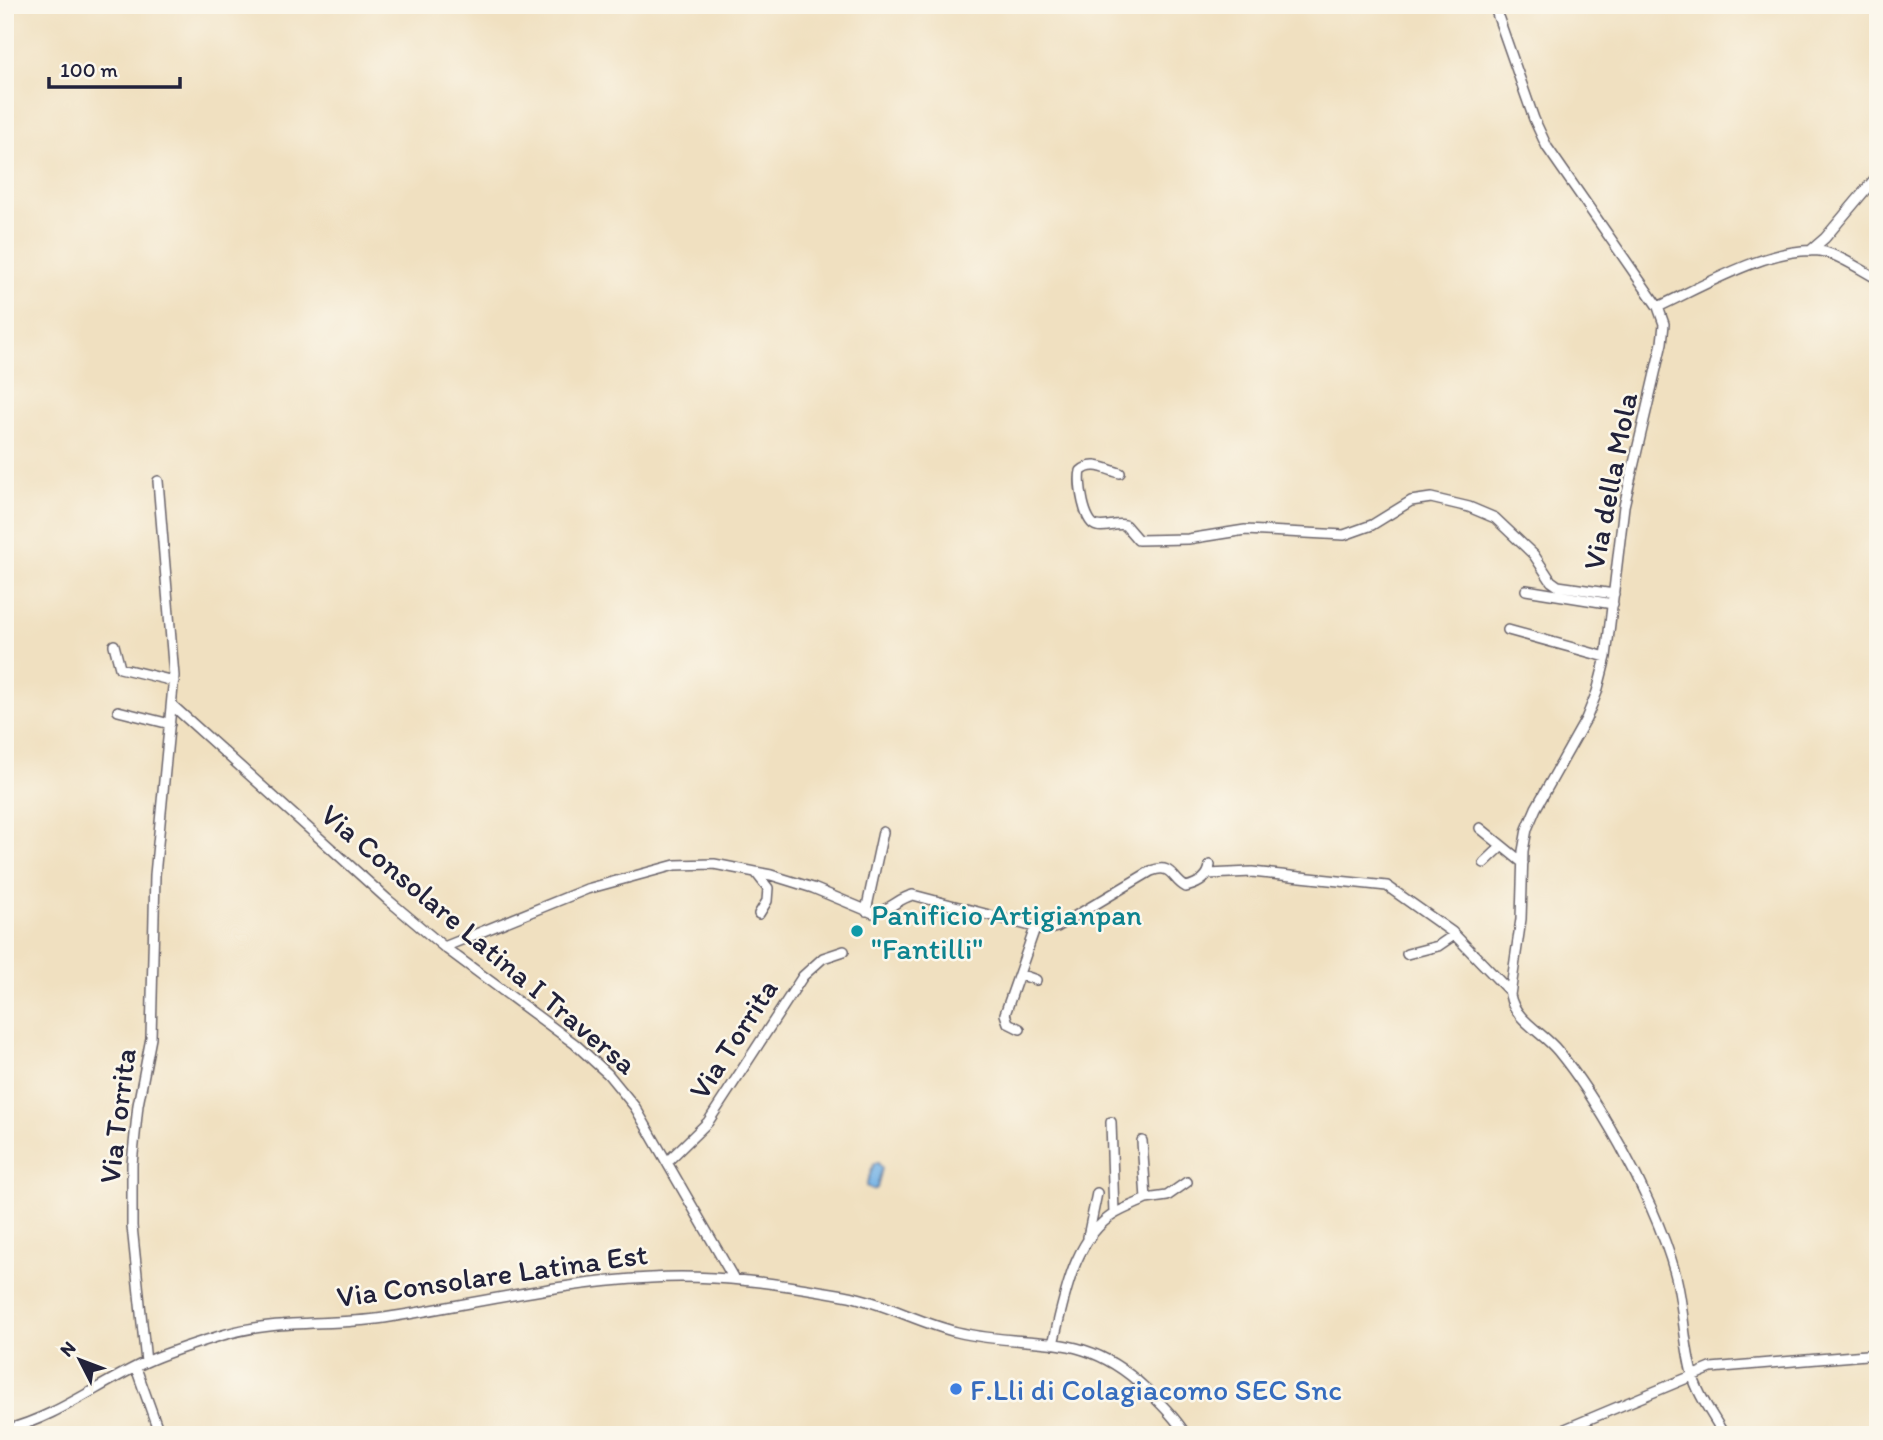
<svg xmlns="http://www.w3.org/2000/svg" width="1883" height="1440" font-family="Itim,sans-serif">
	<style>
		.water { fill: #72b1e5; stroke: #4a6a90; stroke-width: 2 }
		.lines { fill: none; stroke-linecap: round; stroke-linejoin: round }
		.minor-casing { stroke: #6a646a; stroke-width: 12 }
		.minor { stroke: #fff; stroke-width: 9 }
		.culture-dot { fill: #0f9aa8; stroke: #fbf7ec; stroke-width: 2.5 }
		.shop-dot { fill: #3f7fe0; stroke: #fbf7ec; stroke-width: 2.5 }
		.labels { text-anchor: middle; dominant-baseline: central; stroke-width: 5; stroke-linejoin: round; paint-order: stroke }
		.street-label { font-size: 30px; fill: #22223b; stroke: #fbf7ec }
		.culture-label { font-size: 30px; fill: #0d838f; stroke: #fbf7ec; text-anchor: start }
		.shop-label { font-size: 30px; fill: #366cbe; stroke: #fbf7ec; text-anchor: start }
	</style>
	<rect width="100%" height="100%" fill="#fbf7ec"/>
	<filter id="ink" filterUnits="userSpaceOnUse"><feTurbulence type="fractalNoise" baseFrequency=".0143" numOctaves="2"/><feDisplacementMap in="SourceGraphic" scale="14" xChannelSelector="R" yChannelSelector="G"/><feConvolveMatrix kernelMatrix="1 2 1 2 8 2 1 2 1" color-interpolation-filters="sRGB"/></filter>
	<filter id="wash" filterUnits="userSpaceOnUse"><feTurbulence type="fractalNoise" baseFrequency=".00686" numOctaves="4" result="noise"/><feDisplacementMap in="SourceGraphic" scale="28" xChannelSelector="R" yChannelSelector="G"/><feGaussianBlur stdDeviation="1.57" result="paint"/><feColorMatrix in="noise" values="0 0 0 0 0 0 0 0 0 0 0 0 0 0 0 0 0 1.4 0 .05"/><feComposite in="paint" operator="in"/></filter>
	<g filter="url(#wash)">
		<rect width="100%" height="100%" fill="#f0e0c0"/>
		<!-- water -->
		<path class="water" d="M874,1163H878L882,1168L877,1188L873,1190L866,1186Z"/>
	</g>
	<g filter="url(#ink)">
		<g class="lines">
			<defs>
				<path id="minor" d="M1494,5L1534,119L1547,147L1658,307L1664,324L1662,343L1624,506L1606,657L1597,692L1586,719L1536,808L1527,829L1523,851L1521,919L1510,995C1515,1021 1543,1032 1558,1051C1581,1079 1602,1113 1620,1145C1640,1181 1664,1232 1675,1273C1684,1305 1683,1340 1692,1373C1697,1394 1713,1415 1724,1435
					M1810,251L1825,238L1878,175
					M1658,307C1701,287 1778,242 1825,252C1843,257 1861,270 1878,279
					M1120,473C1107,470 1093,460 1081,471C1078,482 1084,524 1097,526C1106,528 1116,523 1125,525L1138,540L1188,539L1245,530L1344,535L1372,525L1411,501L1431,498L1469,507L1495,518L1534,555L1551,581L1558,586L1614,594
					M1526,590L1613,604
					M1508,630L1606,657
					M114,645L120,668L174,681
					M172,705L387,899L444,947L575,1044L608,1074L635,1107L734,1279
					M118,711L170,724
					M1480,828L1523,863
					M1484,863L1502,846
					M757,874L768,888L767,901L759,914
					M1208,874L1252,872L1387,886L1452,932L1510,992
					M866,911L883,832
					M444,947L587,889L675,865L714,864L771,875L813,888L873,913C888,912 898,898 913,895L1046,930L1057,927L1151,871C1173,863 1171,879 1186,887C1198,884 1209,878 1210,865
					M1407,954L1438,946L1454,935
					M1019,974L1036,980
					M1020,1029L1008,1023L1005,1014L1035,928
					M1111,1122L1114,1214
					M668,1161L708,1122L803,976L823,958L844,951
					M1146,1199L1167,1196L1187,1182
					M1088,1237L1097,1193
					M1053,1344C1064,1300 1073,1237 1116,1213C1125,1208 1136,1204 1146,1199L1142,1141
					M146,1362L132,1226V1164L138,1105L151,1038L155,875L174,676L158,481
					M136,1368L160,1435
					M5,1430C57,1417 98,1384 146,1362C170,1351 197,1343 223,1335C276,1319 330,1326 384,1318C474,1304 561,1282 651,1278C716,1274 781,1284 844,1295C883,1302 919,1323 957,1332C1033,1350 1081,1327 1145,1388C1160,1403 1175,1417 1186,1435
					M1551,1435L1711,1368L1878,1354"/>
			</defs>
			<!-- minor casing -->
			<use href="#minor" class="minor-casing"/>
			<!-- minor -->
			<use href="#minor" class="minor"/>
		</g>
	</g>
	<!-- markers -->
	<circle class="culture-dot" cx="857" cy="931" r="7"/>
	<circle class="shop-dot" cx="956" cy="1389" r="7"/>
	<g class="labels">
		<!-- street labels -->
		<g class="street-label">
			<text transform="translate(1610 481) rotate(-79)">Via della Mola</text>
			<text transform="translate(479 939) rotate(40)">Via Consolare Latina I Traversa</text>
			<text transform="translate(733 1039) rotate(-57)">Via Torrita</text>
			<text transform="translate(117 1116) rotate(-83)">Via Torrita</text>
			<text transform="translate(492 1275) rotate(-8)">Via Consolare Latina Est</text>
		</g>
		<!-- culture labels -->
		<g class="culture-label">
			<text x="871" y="914">Panificio Artigianpan<tspan x="871" dy="34">"Fantilli"</tspan></text>
		</g>
		<!-- shop labels -->
		<g class="shop-label">
			<text x="970" y="1389">F.Lli di Colagiacomo SEC Snc</text>
		</g>
	</g>
	<!-- margin -->
	<rect width="1883" height="1440" fill="none" stroke="#fbf7ec" stroke-width="28"/>
	<!-- north arrow -->
	<g transform="translate(80 1360) rotate(312)" stroke="#fbf7ec" stroke-width="5" paint-order="stroke">
	<path d="M0-5L12 26L0 18L-12 26Z" fill="#22223b"/>
	<text y="-10" font-size="19" font-weight="bold" text-anchor="middle" fill="#22223b">N</text>
	</g>
	<!-- scale -->
	<path d="M49 77v10h131v-10" fill="none" stroke="#22223b" stroke-width="3.5"/>
	<text x="60" y="77" font-size="21" fill="#22223b" stroke="#fbf7ec" stroke-width="5" paint-order="stroke">100 m</text>
</svg>
